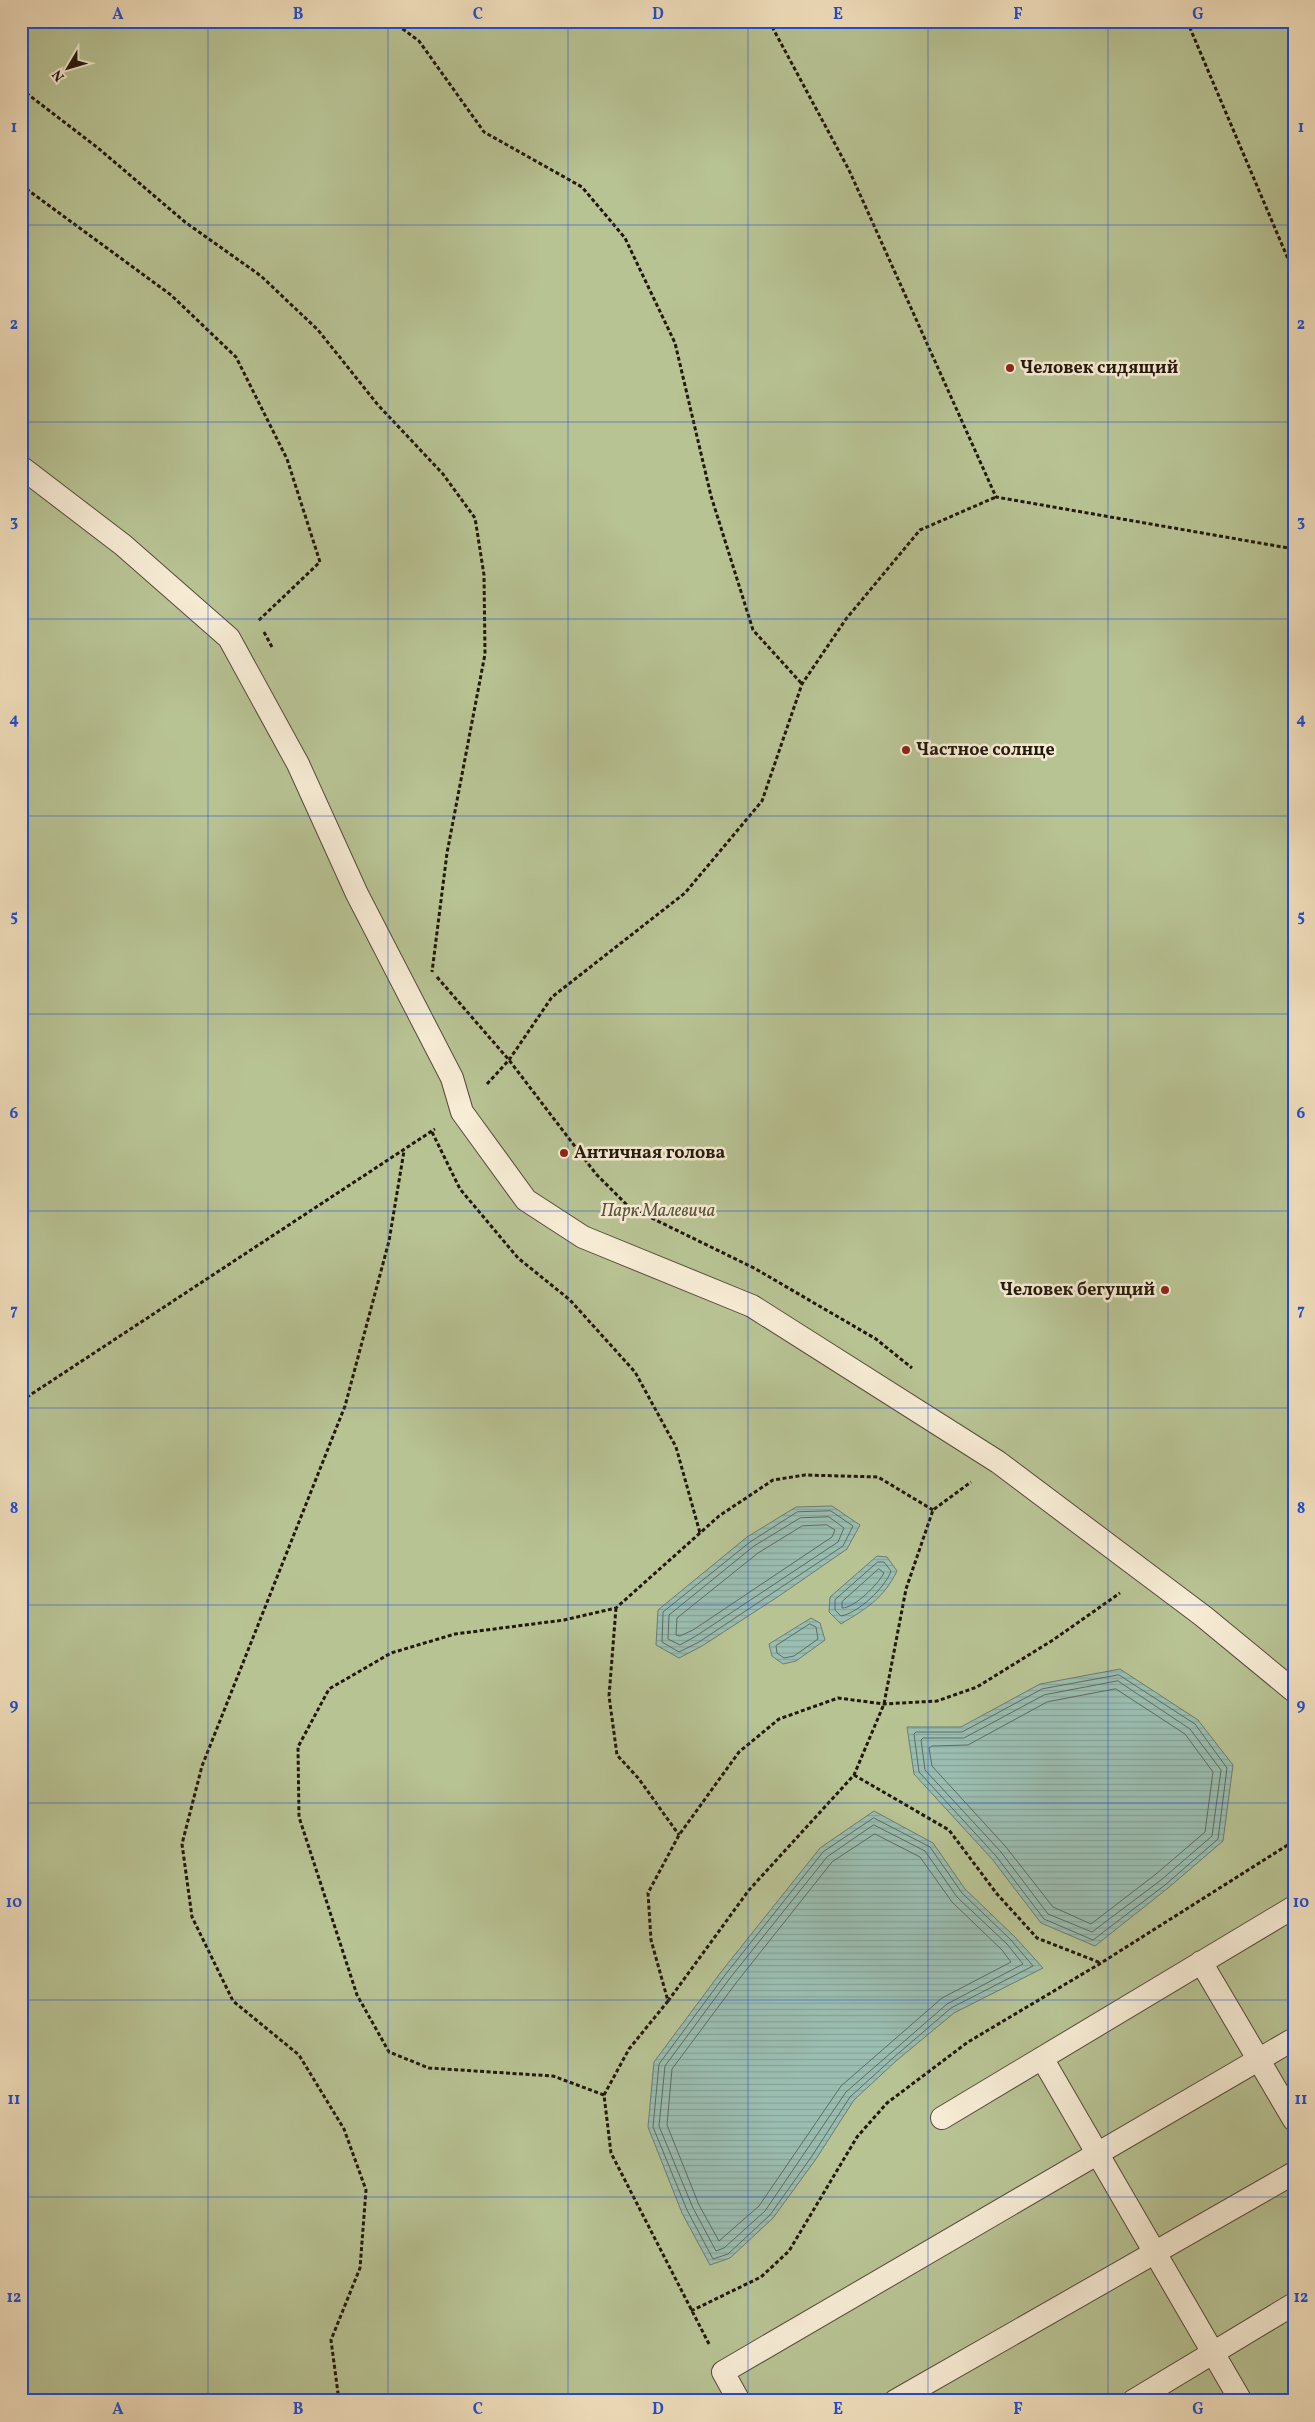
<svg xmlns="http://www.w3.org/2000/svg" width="1315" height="2422" font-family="Vollkorn,serif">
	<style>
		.green { fill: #b8c394; stroke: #6d6e50 }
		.water { fill: url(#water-rules); stroke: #6b7c70 }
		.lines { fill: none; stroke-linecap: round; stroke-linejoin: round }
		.shore { stroke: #5e6c5f; stroke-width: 1 }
		.service-casing { stroke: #564b39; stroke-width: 24 }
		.path { stroke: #22190c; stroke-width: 3; stroke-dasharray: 4 2.5; stroke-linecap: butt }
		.service { stroke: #f7ecd5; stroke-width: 22 }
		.grid { fill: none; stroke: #1d4ed8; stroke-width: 1; stroke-opacity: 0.55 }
		.poi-dot { fill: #8f2418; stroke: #f7ecd5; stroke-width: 2 }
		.labels { text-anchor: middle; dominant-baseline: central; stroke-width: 5; stroke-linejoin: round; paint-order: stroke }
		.poi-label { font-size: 18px; font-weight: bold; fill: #22190c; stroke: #f7ecd5; text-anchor: start }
		.park-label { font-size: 18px; font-style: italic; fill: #56543c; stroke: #f7ecd5 }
		.neatline { fill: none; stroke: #1d4ed8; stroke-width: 2 }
		.grid-label { font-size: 16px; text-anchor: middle; font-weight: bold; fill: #1d4ed8 }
	</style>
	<defs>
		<pattern id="water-rules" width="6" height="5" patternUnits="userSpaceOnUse" patternTransform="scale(1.25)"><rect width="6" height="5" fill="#9bbeb2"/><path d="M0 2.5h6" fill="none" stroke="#85a398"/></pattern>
	</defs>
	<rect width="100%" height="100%" fill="#f3e1bf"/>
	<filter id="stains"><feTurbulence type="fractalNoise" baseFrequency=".004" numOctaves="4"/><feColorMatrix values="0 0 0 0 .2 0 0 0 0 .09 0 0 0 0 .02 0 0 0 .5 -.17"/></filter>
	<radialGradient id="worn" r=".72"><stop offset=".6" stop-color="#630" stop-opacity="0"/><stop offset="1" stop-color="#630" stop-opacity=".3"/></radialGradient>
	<!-- green -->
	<path class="green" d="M21,21H1294V2401H21Z"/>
	<!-- water -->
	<path class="water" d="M832,1506L860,1525L847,1549L779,1596L702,1646L679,1658L656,1645L658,1610L747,1537L796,1507Z
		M877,1556L887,1557L897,1571C883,1599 867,1608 841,1624L829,1612L830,1597Z
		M811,1618L820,1623L825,1640L796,1661L783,1664L772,1656L769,1644Z
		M1120,1669L1198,1720L1233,1765L1223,1841L1168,1888L1095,1946L1041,1923L992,1859L914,1774L907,1727H961L1040,1684Z
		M874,1811L933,1843L965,1889L1015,1937L1043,1968L954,2013L896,2061L854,2100L816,2159L773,2218L730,2258L710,2265L682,2213L648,2127L654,2062L721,1972L820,1848Z"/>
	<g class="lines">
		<!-- shore -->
		<path class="shore" d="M831,1511L853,1526L843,1546L699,1642L679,1652L662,1642L663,1612L750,1542L797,1512Z
			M829,1517L844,1528L838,1542L696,1636L680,1645L668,1639L669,1615L754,1546L800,1518Z
			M827,1525L835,1530L832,1537L693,1630L680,1636L676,1635L677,1618L758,1553L802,1526Z
			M878,1562H884L891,1571C885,1588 858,1613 841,1616L835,1610V1600Z
			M879,1569L884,1573C878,1584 855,1608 842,1608V1602Z
			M810,1624L816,1627L818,1639L794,1656L784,1658L777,1653L776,1646Z
			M1119,1675L1195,1724L1227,1768L1218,1839L1165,1885L1093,1940L1044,1919L996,1856L919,1772L914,1734L916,1732H962L1042,1689Z
			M1118,1681L1190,1729L1221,1770L1212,1836L1161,1880L1092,1932L1048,1914L1001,1852L925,1770L921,1740L923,1738H964L1044,1695Z
			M1116,1689L1185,1734L1213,1772L1205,1832L1156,1874L1091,1924L1053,1907L1006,1847L932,1766L929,1748L932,1746L968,1745L1047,1702Z
			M874,1818L930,1847L962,1893L1011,1940L1033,1966L951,2008L893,2058L850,2097L812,2156L770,2215L728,2254L713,2259L687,2210L653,2127L659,2064L725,1975L823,1852Z
			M874,1825L925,1851L957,1897L1007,1944L1023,1964L947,2004L846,2092L765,2211L724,2248L716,2251L693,2208L659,2126L665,2066L730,1978L827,1857Z
			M875,1834L920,1857L952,1902L1002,1950L1011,1962L942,1998L841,2086L759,2206L719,2241L699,2205L667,2125L672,2069L736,1983L832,1862Z"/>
		<defs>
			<path id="service" d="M21,467L123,545L229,638L298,764L357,894L452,1078L462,1112L526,1200L583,1237L752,1306L998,1462L1203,1616L1294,1691
				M1201,1962L1294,2120
				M1042,2058L1241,2401
				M942,2118L1294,1907
				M739,2401L723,2372L1294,2039
				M895,2401L1294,2173
				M1133,2401L1294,2304"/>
		</defs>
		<!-- service casing -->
		<use href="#service" class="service-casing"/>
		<!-- path -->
		<path class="path" d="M392,21L419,41L484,132L582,187L625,238L675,343L711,496L753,630L802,684
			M769,21L849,170L996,497L1294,549
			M1187,21L1294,273
			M21,89L98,148L185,222L261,276L318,330L378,405L443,474L475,518L484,575L485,654L447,853L432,972
			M21,185L171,295L236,357L287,459L320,562L258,621
			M264,632L273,649
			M437,977L509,1060L596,1174L629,1207L754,1268L876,1339L912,1368
			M487,1084L509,1060L552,997L685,893L762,801L802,684L846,619L920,530L996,497
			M432,1132L460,1189L518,1258L570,1300L635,1372L676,1447L700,1533
			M21,1401L435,1129
			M616,1608L609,1696L617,1755L639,1779L679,1835
			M854,1775L949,1830L997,1894L1037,1938L1101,1963
			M668,2001L749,1890L854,1775L884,1704L906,1589L933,1510L971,1482
			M604,2095L553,2076L429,2068L389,2052L357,1995L299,1817L298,1747L329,1689L391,1653L455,1634L564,1620L616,1608L719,1516L773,1480L805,1475L878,1477L933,1510
			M691,2311L761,2277L789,2251L857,2137L887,2103L968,2042L1101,1963L1294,1841
			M709,2344L611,2153L604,2095L629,2049L668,2001L651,1940L648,1893L679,1835L739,1752L779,1719L838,1698L884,1704L937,1701L977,1687L1053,1640L1120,1593
			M339,2401L331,2340L360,2268L366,2190L344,2129L299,2055L233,2001L192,1917L182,1844L202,1766L345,1406L389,1241L404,1151"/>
		<!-- service -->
		<use href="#service" class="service"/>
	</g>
	<!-- grid -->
	<path class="grid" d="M208,21V2401M388,21V2401M568,21V2401M748,21V2401M928,21V2401M1108,21V2401M21,225H1294M21,422H1294M21,619H1294M21,816H1294M21,1014H1294M21,1211H1294M21,1408H1294M21,1605H1294M21,1803H1294M21,2000H1294M21,2197H1294"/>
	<!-- markers -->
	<g class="poi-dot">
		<circle cx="1010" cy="368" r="5"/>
		<circle cx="906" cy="750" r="5"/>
		<circle cx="564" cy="1153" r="5"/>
		<circle cx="1165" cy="1290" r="5"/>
	</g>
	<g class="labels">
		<!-- poi labels -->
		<g class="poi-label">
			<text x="1020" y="368">Человек сидящий</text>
			<text x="916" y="750">Частное солнце</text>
			<text x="574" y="1153">Античная голова</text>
			<text x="1155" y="1290" text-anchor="end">Человек бегущий</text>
		</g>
		<!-- park labels -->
		<g class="park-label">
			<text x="658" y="1211">Парк Малевича</text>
		</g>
	</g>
	<!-- margin -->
	<rect width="1315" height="2422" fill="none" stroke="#f3e1bf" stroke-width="55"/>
	<!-- north arrow -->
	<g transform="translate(68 68) rotate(232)" stroke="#f7ecd5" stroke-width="4" paint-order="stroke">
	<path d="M0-4L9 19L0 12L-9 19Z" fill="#22190c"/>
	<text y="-8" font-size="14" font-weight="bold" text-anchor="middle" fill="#22190c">N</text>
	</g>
	<rect x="28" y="28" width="1260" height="2366" class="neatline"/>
	<g class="grid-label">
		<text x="118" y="19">A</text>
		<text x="298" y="19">B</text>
		<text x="478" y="19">C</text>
		<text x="658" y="19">D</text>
		<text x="838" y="19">E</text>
		<text x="1018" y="19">F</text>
		<text x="1198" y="19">G</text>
		<text x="14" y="132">1</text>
		<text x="1301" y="132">1</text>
		<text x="14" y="329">2</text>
		<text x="1301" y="329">2</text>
		<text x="14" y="526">3</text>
		<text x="1301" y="526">3</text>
		<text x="14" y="724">4</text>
		<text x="1301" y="724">4</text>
		<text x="14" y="921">5</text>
		<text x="1301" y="921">5</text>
		<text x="14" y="1118">6</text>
		<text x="1301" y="1118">6</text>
		<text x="14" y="1315">7</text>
		<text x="1301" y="1315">7</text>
		<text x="14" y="1513">8</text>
		<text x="1301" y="1513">8</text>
		<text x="14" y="1710">9</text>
		<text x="1301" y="1710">9</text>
		<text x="14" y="1907">10</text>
		<text x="1301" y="1907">10</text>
		<text x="14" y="2104">11</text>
		<text x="1301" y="2104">11</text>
		<text x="14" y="2302">12</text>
		<text x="1301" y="2302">12</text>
		<text x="118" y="2414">A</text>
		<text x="298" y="2414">B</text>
		<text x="478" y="2414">C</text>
		<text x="658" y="2414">D</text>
		<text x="838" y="2414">E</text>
		<text x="1018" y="2414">F</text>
		<text x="1198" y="2414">G</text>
	</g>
	<rect width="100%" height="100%" filter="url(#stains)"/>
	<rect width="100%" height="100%" fill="url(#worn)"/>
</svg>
